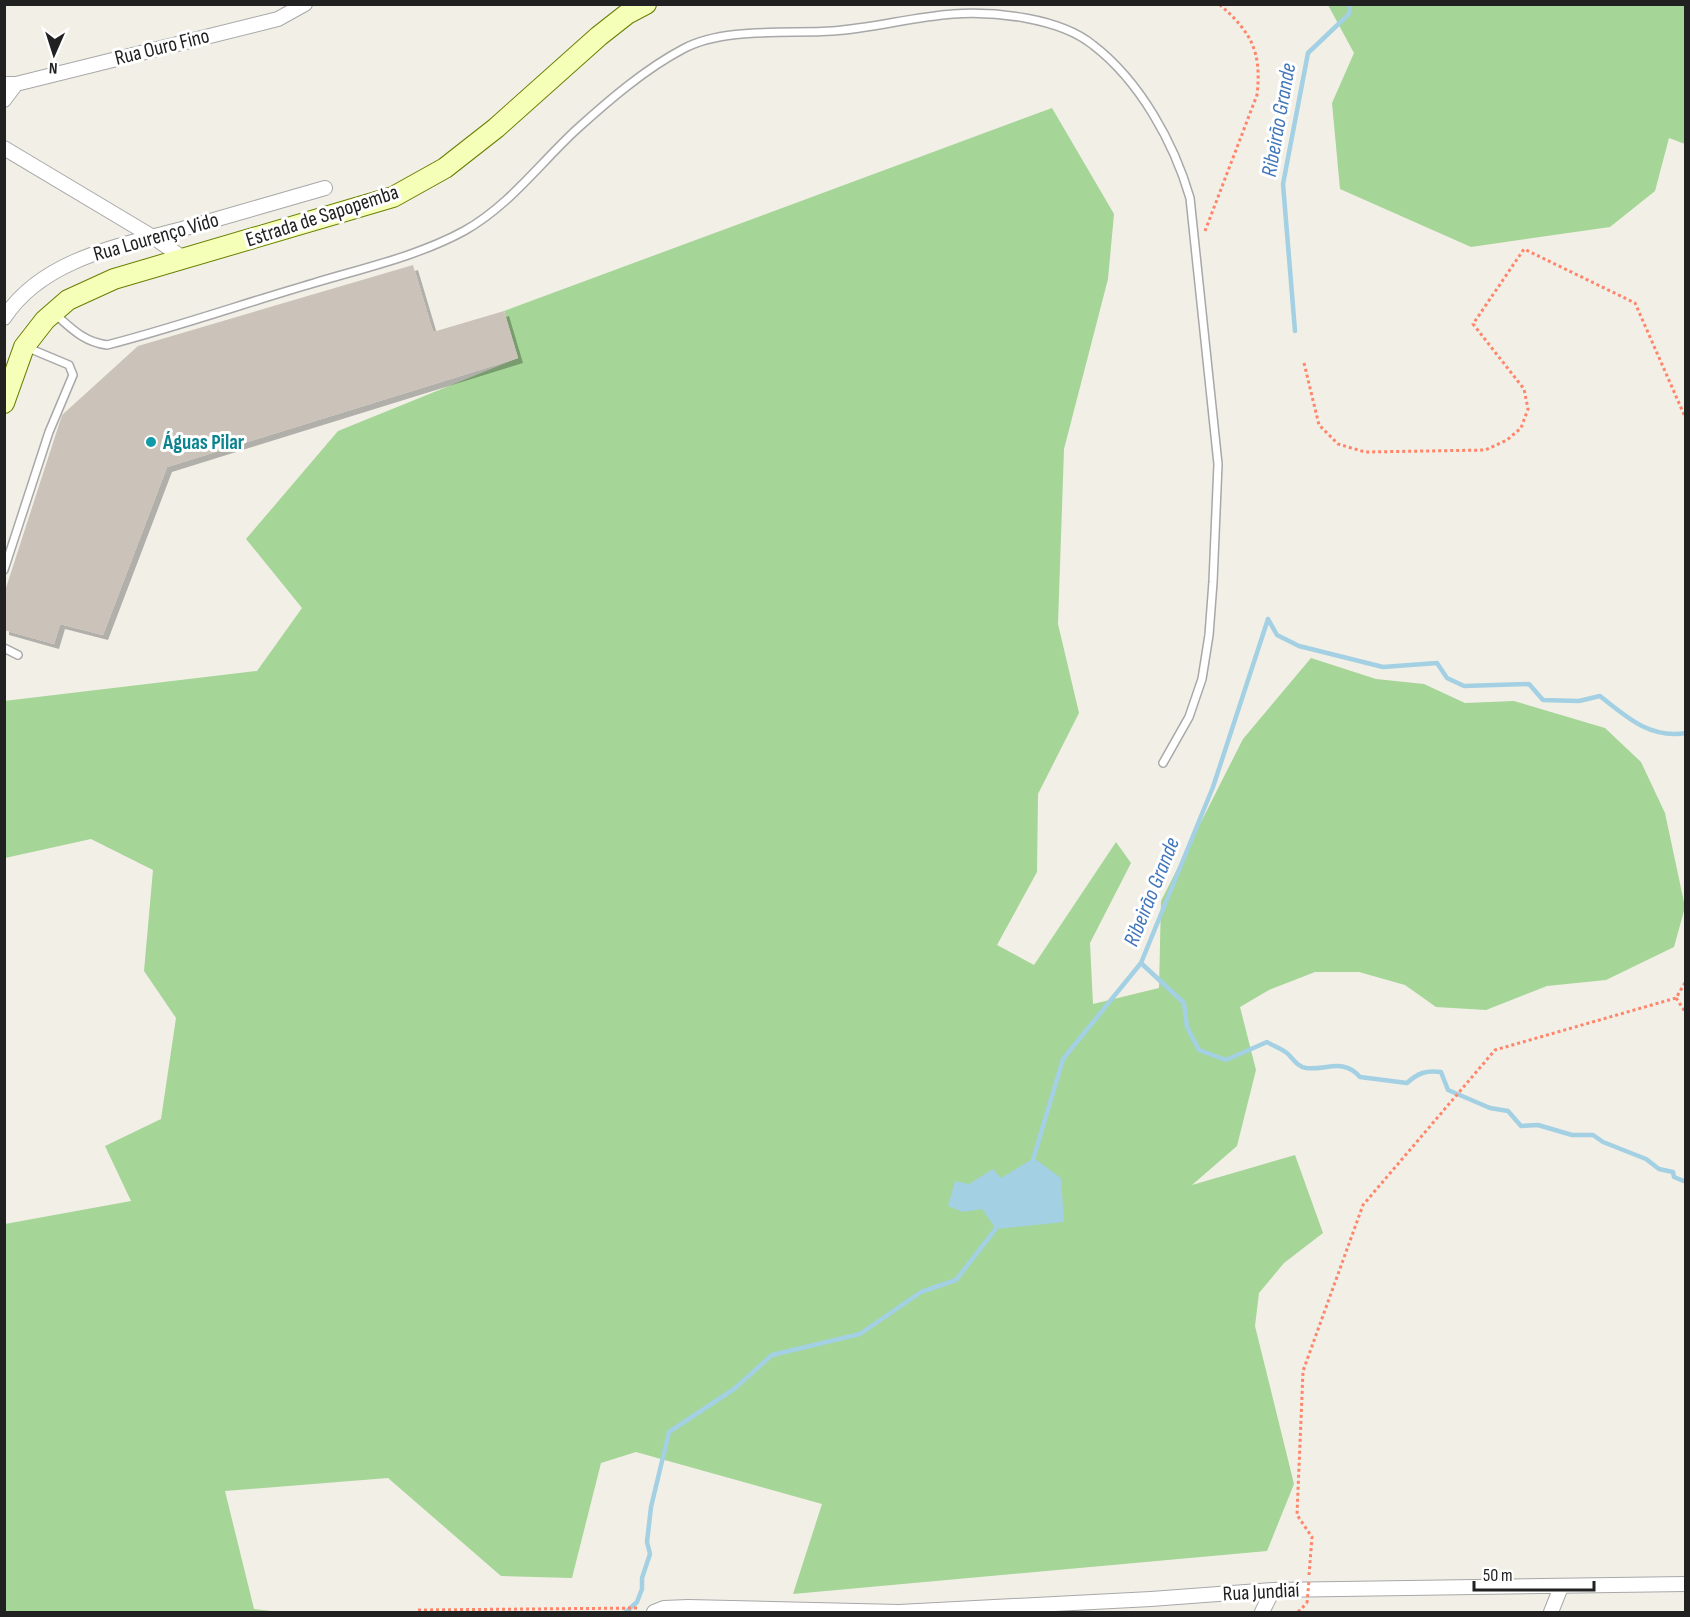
<svg xmlns="http://www.w3.org/2000/svg" width="1690" height="1617" font-family="'Sofia Sans Condensed',sans-serif">
	<style>
		.forest { fill: #a5d597 }
		.water { fill: #a3d0e3 }
		.lines { fill: none; stroke-linecap: round; stroke-linejoin: round }
		.stream { stroke: #a3d0e3; stroke-width: 4.5 }
		.building { fill: #cbc2b9; filter: url(#shadow) }
		.service-casing { stroke: #a8a8a8; stroke-width: 10 }
		.minor-casing { stroke: #a8a8a8; stroke-width: 16 }
		.secondary-casing { stroke: #688000; stroke-width: 22 }
		.path { stroke: #ff856b; stroke-width: 3; stroke-dasharray: 3 3; stroke-linecap: butt }
		.service { stroke: #fff; stroke-width: 7 }
		.minor { stroke: #fff; stroke-width: 14 }
		.secondary { stroke: #f6ffb8; stroke-width: 20 }
		.path-bridge { stroke: #ff856b; stroke-width: 3; stroke-dasharray: 3 3; stroke-linecap: butt }
		.culture-dot { fill: #0f9aa8; stroke: #fff; stroke-width: 2 }
		.labels { text-anchor: middle; dominant-baseline: central; stroke-width: 6; stroke-linejoin: round; paint-order: stroke }
		.street-label { font-size: 21px; fill: #212121; stroke: #fff }
		.culture-label { font-size: 21px; font-weight: bold; fill: #0d838f; stroke: #fff; text-anchor: start }
		.water-label { font-size: 22px; font-style: italic; fill: #4276bb; stroke: #fff }
	</style>
	<defs>
		<filter id="shadow"><feDropShadow dx="5" dy="5" stdDeviation="0" flood-color="#0004"/></filter>
	</defs>
	<rect width="100%" height="100%" fill="#f2efe7"/>
	<!-- forest -->
	<path class="forest" d="M1328,5H1685V144L1669,138L1655,191L1610,227L1471,247L1340,189L1332,103L1354,53Z
		M1052,108L1114,214L1108,279L1064,449L1058,624L1079,713L1038,794L1037,872L997,945L1034,965L1116,842L1131,863L1090,943L1093,1004L1159,988L1161,901L1243,739L1311,658L1376,679L1424,684L1465,703L1514,701L1605,728L1641,762L1665,813L1685,907L1674,947L1606,980L1547,986L1486,1010L1436,1007L1405,985L1359,972H1315L1269,990L1240,1007L1256,1070L1237,1146L1192,1185L1295,1155L1323,1233L1284,1263L1259,1293L1255,1326L1294,1484L1267,1551L793,1594L822,1504L636,1452L601,1463L572,1578L501,1576L388,1478L225,1491L254,1609L280,1612H5V1224L131,1201L105,1146L161,1119L176,1018L144,971L153,870L91,839L5,858L4,701L257,671L302,608L246,539L338,431L518,358L504,311Z"/>
	<!-- water -->
	<path class="water" d="M1034,1158L1061,1178L1064,1222L996,1229L982,1209L963,1212L948,1206L955,1181L969,1184L993,1169L1001,1178Z"/>
	<g class="lines">
		<!-- stream -->
		<path class="stream" d="M1295,331L1283,184L1308,53L1349,14L1350,4
			M1268,619L1277,635L1299,646L1383,667L1437,663L1447,678L1464,686L1529,684L1543,700L1579,701L1600,696C1626,717 1650,739 1686,733
			M1141,963L1184,1003L1187,1027L1199,1050L1226,1060L1267,1042C1273,1046 1283,1049 1288,1054C1294,1060 1297,1066 1306,1068C1325,1071 1343,1057 1360,1077L1407,1083C1418,1073 1426,1070 1441,1072L1448,1090L1490,1108L1508,1111L1521,1126L1538,1125L1572,1135H1593L1603,1142L1646,1159L1659,1169L1673,1172L1674,1177L1686,1182
			M1032,1163L1063,1059L1141,963L1213,787L1268,619
			M626,1612L637,1602L642,1589V1578L650,1554L647,1542L651,1507L669,1432L734,1389L772,1355L860,1334L921,1292L956,1280L998,1226"/>
	</g>
	<!-- building -->
	<path class="building" d="M413,265L433,332L504,311L518,358L167,467L103,635L60,624L54,644L4,630V594L62,415L138,346Z"/>
	<g class="lines">
		<defs>
			<path id="service" d="M55,314C72,329 84,342 107,345C177,327 245,303 314,283C364,268 418,256 464,231C510,205 539,164 577,129C608,101 645,69 683,49C723,27 789,34 833,31C873,28 913,17 953,14C995,11 1060,18 1093,45C1140,81 1174,143 1190,198L1218,464L1213,582L1209,635L1202,679L1189,717L1163,763
				M4,570L49,432L73,375L69,365L26,347
				M4,648L18,655"/>
			<path id="minor" d="M4,84H16L278,19L305,4
				M4,100L16,84
				M4,148L153,237L183,258
				M4,318C44,256 129,244 193,226C237,213 281,201 325,188
				M654,1612L664,1608L688,1607L899,1612L1151,1599L1273,1590L1686,1584
				M1262,1612L1273,1590
				M1551,1612L1561,1587"/>
			<path id="secondary" d="M4,403L24,347L45,320L68,300L114,279L393,197L445,168L496,128L599,36L627,14L646,4"/>
		</defs>
		<!-- service casing -->
		<use href="#service" class="service-casing"/>
		<!-- minor casing -->
		<use href="#minor" class="minor-casing"/>
		<!-- secondary casing -->
		<use href="#secondary" class="secondary-casing"/>
		<!-- path -->
		<path class="path" d="M1205,231L1257,95C1262,51 1251,32 1219,4
			M1304,363L1319,425L1338,444L1365,452L1485,450L1507,440L1521,428L1528,409L1524,389L1473,324L1524,249L1635,303L1686,419
			M1676,998L1686,1013
			M1309,1575L1312,1537L1297,1515L1303,1371L1363,1205L1495,1050L1676,998L1686,981
			M418,1610L640,1608
			M1298,1612L1307,1603"/>
		<!-- service -->
		<use href="#service" class="service"/>
		<!-- minor -->
		<use href="#minor" class="minor"/>
		<!-- secondary -->
		<use href="#secondary" class="secondary"/>
		<!-- path-bridge -->
		<path class="path-bridge" d="M1307,1603L1309,1580"/>
	</g>
	<!-- markers -->
	<circle class="culture-dot" cx="151" cy="442" r="6"/>
	<g class="labels">
		<!-- street labels -->
		<g class="street-label">
			<text transform="translate(162 47) rotate(-14)">Rua Ouro Fino</text>
			<text transform="translate(322 216) rotate(-18)">Estrada de Sapopemba</text>
			<text transform="translate(156 237) rotate(-16)">Rua Lourenço Vido</text>
			<text transform="translate(1261 1592) rotate(-3)">Rua Jundiaí</text>
		</g>
		<!-- culture labels -->
		<g class="culture-label">
			<text x="163" y="442">Águas Pilar</text>
		</g>
		<!-- water labels -->
		<g class="water-label">
			<text transform="translate(1279 120) rotate(-80)">Ribeirão Grande</text>
			<text transform="translate(1152 892) rotate(-68)">Ribeirão Grande</text>
		</g>
	</g>
	<!-- border -->
	<rect width="1690" height="1617" fill="none" stroke="#212121" stroke-width="12"/>
	<!-- north arrow -->
	<g transform="translate(54 54) rotate(183)" stroke="#ffffff" stroke-width="4.5" paint-order="stroke">
	<path d="M0-4.5L10 22L0 15L-10 22Z" fill="#212121"/>
	<text y="-9" font-size="16" font-weight="bold" text-anchor="middle" fill="#212121">N</text>
	</g>
	<!-- scale -->
	<path d="M1474 1581v9h120v-9" fill="none" stroke="#212121" stroke-width="3"/>
	<text x="1483" y="1581" font-size="18" fill="#212121" stroke="#ffffff" stroke-width="4.5" paint-order="stroke">50 m</text>
</svg>
